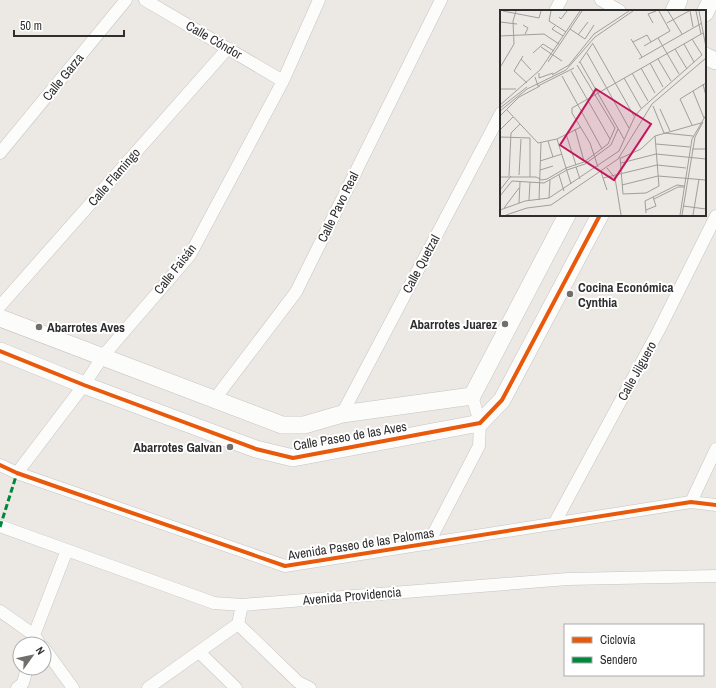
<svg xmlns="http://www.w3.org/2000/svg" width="716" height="688" font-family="'Archivo Narrow',sans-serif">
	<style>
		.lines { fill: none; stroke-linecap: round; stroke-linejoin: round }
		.street-casing { stroke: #c5c4c5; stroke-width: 13 }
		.secondary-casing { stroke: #c5c4c5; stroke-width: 18 }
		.street { stroke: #fcfcfb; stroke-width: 12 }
		.secondary { stroke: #fcfcfb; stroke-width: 17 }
		.quiet { stroke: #00873e; stroke-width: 3; stroke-dasharray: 6 3; stroke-linecap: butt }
		.cycleway-casing { stroke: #fff; stroke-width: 6 }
		.cycleway { stroke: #e8590c; stroke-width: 4 }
		.poi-dot { fill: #706f6e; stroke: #fff; stroke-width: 1.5 }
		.labels { text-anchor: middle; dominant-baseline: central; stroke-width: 4; stroke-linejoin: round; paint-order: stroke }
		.street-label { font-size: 13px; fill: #2e2e2e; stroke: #fff }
		.poi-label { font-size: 13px; font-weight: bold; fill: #2e2e2e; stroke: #fff; text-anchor: start }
		.inset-road { fill: none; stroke: #a09e9b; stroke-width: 1 }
		.view { fill: #c2185b; fill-opacity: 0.15; stroke: #c2185b; stroke-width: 2 }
		.inset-edge { fill: none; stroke: #2e2e2e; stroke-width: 2 }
	</style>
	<rect width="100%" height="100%" fill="#ece8e4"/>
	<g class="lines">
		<defs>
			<path id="street" d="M145,0L283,81
				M601,0L620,11
				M555,11L561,0
				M0,153L126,0
				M0,306L228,48
				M214,400L296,292L441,0
				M342,414L501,113
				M0,465L17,473L285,566L691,502L716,505
				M17,473L84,385L103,356L190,255L283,81L319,0
				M691,502L716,449
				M554,524L659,330L716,216
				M0,526L214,603L242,605L568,579L716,576
				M428,544L479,446L480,423L472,396
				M0,611L34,635L38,641
				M238,624L298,682L310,688
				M32,644L34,635L67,550
				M44,648L73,688
				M199,652L236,688
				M17,688L23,683L27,668
				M148,688L238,624L242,605"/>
			<path id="secondary" d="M674,11L679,0
				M705,13L711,0
				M705,56L716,61
				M0,318L282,425H304L342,414L472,396L567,215
				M0,351L84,385L256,449L293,458L480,423L502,400L600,215"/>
		</defs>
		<!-- street casing -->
		<use href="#street" class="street-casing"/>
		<!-- secondary casing -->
		<use href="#secondary" class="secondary-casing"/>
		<!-- street -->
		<use href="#street" class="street"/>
		<!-- secondary -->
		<use href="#secondary" class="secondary"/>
		<!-- quiet -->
		<path class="quiet" d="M0,527L17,473"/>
		<defs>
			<path id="cycleway" d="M0,351L84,385L256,449L293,458L480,423L502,400L600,215
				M0,465L17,473L285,566L691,502L716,505"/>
		</defs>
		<!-- cycleway casing -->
		<use href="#cycleway" class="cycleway-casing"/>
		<!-- cycleway -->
		<use href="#cycleway" class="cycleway"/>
	</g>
	<!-- markers -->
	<g class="poi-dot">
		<circle cx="570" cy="294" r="4"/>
		<circle cx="505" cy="324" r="4"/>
		<circle cx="39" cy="327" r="4"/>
		<circle cx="230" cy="447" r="4"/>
	</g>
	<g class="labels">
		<!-- street labels -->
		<g class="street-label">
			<text transform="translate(214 40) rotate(30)">Calle Cóndor</text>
			<text transform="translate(63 77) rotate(-51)">Calle Garza</text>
			<text transform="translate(114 177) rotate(-49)">Calle Flamingo</text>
			<text transform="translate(338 207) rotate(-64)">Calle Pavo Real</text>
			<text transform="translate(421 264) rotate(-62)">Calle Quetzal</text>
			<text transform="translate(175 269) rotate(-52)">Calle Faisán</text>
			<text transform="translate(637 371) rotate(-61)">Calle Jilguero</text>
			<text transform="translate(350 436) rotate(-10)">Calle Paseo de las Aves</text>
			<text transform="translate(361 544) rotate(-9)">Avenida Paseo de las Palomas</text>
			<text transform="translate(352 596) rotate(-5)">Avenida Providencia</text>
		</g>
		<!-- poi labels -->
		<g class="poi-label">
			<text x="578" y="287">Cocina Económica<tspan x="578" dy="15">Cynthia</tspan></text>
			<text x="497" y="324" text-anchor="end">Abarrotes Juarez</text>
			<text x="47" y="327">Abarrotes Aves</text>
			<text x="222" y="447" text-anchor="end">Abarrotes Galvan</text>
		</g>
	</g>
	<!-- overview -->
	<g transform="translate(500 10)">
		<rect width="206" height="206" fill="#ece8e4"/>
		<path class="inset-road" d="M3,1L39,8L41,1M51,1L49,11L66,22M168,1L182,24M190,1L193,17M196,1L201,24M199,1L206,37M59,7L61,9L67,1M0,12L17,14M153,13L148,4L156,1M167,13L189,1M23,15L28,18L25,24M55,16L52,19L63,26M70,19L85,29L94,15M78,25L88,12M0,26L44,24L59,34M158,28L179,64M131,29L142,47M133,32L147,25L151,32M93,34L134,106M184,34L194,52M144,36L170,21L159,1M41,37L62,51M175,39L187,59M33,43L43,34L54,41M87,43L129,118M23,46L14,61L27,73M21,49L31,60M139,49L202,13M158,49L171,71M48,52L82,1M80,52L124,129M79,53L93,33M150,53L163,77M1,56L14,34L13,11L16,1M141,58L155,83M71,61L110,129M39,63V68L53,63M132,63L148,91M52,65L69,55L94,24L129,1M62,66L102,139M35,67L38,76L74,58M124,68L141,98M203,74L206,86M0,79H16M193,81L204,108M0,95L40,60L80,1M153,96L164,123L193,126M0,98L27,77M160,99L170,121M7,100L38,133L57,129L81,117M0,101L27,79L66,60L95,27L133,1M0,106L19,87L40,76M192,115L180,89L206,73M75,119L84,151M0,120L13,107M66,124L76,155M0,127L30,128M57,129L71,174M48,131L53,147M156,134L190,137M192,139H206M120,147L123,184L146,183L159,176L155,126M121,148L141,139L155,126L201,113M40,151L62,144M121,153L156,144L206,149M76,157L80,169M98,157L90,133L72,103V98L203,23M107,158L115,168L121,205M40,160L53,156M101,162L107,180M19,165L21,129M59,165L64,181M9,166L11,123L20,114M0,167H36L42,170L47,169L66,158L84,152L108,134L115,118L77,55M30,167V128M103,168L157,155L186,158M122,175L158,166L206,170M0,180L11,166M0,186L12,171L44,173L67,160L85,154L111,135L118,119M153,187L177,175L184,176M49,188L50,170M154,189L178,177H184M29,190L30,172M39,190L41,133M19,193L20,172M183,196L206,199M4,198L19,178M0,200L25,191L49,188L119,141L135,106L141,99L202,45L192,29M146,200L156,196L153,187L145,191L146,203M6,205L27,198L51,195L118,149L152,94L206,48M180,205L192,129L206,105M182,205L195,127L203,112M193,205L199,169"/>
		<path class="view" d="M96,79L151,114L114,170L60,135Z"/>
		<rect width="206" height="206" class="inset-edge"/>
	</g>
	<!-- legend -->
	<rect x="564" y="624" width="140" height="52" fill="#ffffff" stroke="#ababab"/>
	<rect x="572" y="637" width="20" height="6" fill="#e8590c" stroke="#ababab"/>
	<text x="600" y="644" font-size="12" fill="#2e2e2e">Ciclovía</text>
	<rect x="572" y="657" width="20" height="6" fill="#00873e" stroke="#ababab"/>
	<text x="600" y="664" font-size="12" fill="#2e2e2e">Sendero</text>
	<!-- north arrow -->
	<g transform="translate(32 656) rotate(57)"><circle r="19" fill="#ffffff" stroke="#ababab"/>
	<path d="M0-3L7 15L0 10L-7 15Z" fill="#706f6e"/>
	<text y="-6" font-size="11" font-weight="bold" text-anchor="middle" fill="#2e2e2e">N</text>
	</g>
	<!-- scale -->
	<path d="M14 30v6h110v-6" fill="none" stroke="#2e2e2e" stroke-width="2"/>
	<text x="20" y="30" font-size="12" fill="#2e2e2e" stroke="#ffffff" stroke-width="3" paint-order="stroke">50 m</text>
</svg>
